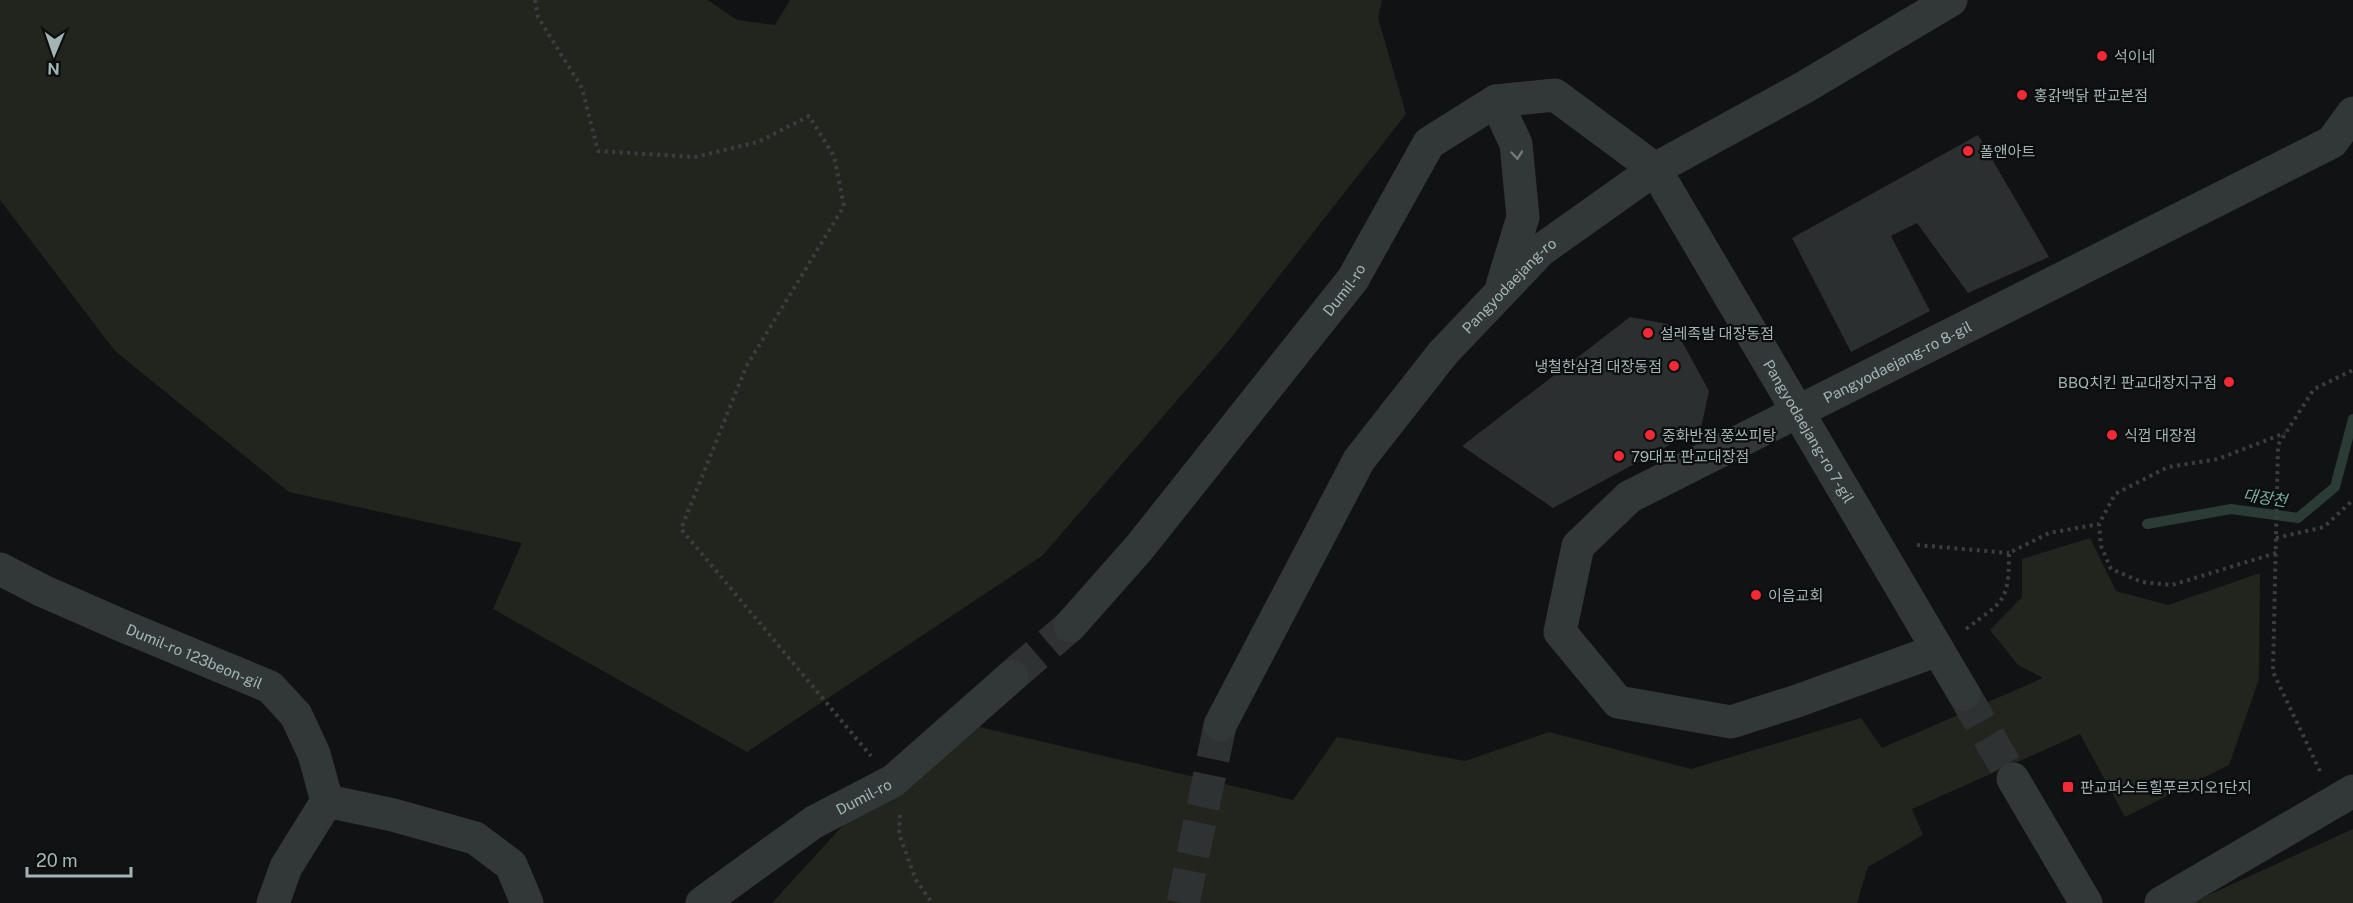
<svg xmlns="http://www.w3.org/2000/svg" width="2353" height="903" font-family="'Public Sans','Noto Sans KR',sans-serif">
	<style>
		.green { fill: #22251d }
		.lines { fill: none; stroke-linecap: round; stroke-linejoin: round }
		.stream { stroke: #2b3b36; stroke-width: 10 }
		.building { fill: #2c2f2f }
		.minor-tunnel { stroke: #2e3233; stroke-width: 33; stroke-dasharray: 33 16; stroke-linecap: butt }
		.tertiary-tunnel { stroke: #2e3233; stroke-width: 33; stroke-dasharray: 33 16; stroke-linecap: butt }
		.path { stroke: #383f3f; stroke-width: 4; stroke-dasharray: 3 4.5; stroke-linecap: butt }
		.minor { stroke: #323738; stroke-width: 33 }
		.tertiary { stroke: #323738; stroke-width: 33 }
		.oneway { stroke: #707c7c }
		.poi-dot { fill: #f32935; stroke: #0c0d0e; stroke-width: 2 }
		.labels { text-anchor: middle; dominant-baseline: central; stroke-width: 4.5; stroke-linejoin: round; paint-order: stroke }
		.poi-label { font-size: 15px; fill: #a2b4b3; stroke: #0c0d0e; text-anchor: start }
		.street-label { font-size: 15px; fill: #a2b4b3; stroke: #0c0d0e }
		.water-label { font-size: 16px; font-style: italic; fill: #78b0a1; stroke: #0c0d0e }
	</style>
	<rect width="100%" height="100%" fill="#111213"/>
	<!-- green -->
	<path class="green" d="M0,0H708L737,20L775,25L790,0H1382L1378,18L1406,114L1226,344L1042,556L747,752L493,609L522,543L289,492L115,351L0,200Z
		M2090,538L2116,591L2168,605L2260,573L2259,679L2229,765L2125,817L2080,734L1912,809L1923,835L1868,867L1857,903H772L941,718L1293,800L1337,737L1465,761L1549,732L1691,769L1861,718L1882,748L2043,678L2018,665L1990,630L2022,597V559Z
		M2353,829V903H2192L2193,902Z"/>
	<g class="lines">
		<!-- stream -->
		<path class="stream" d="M2147,524L2231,509L2298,518L2335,487L2353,419"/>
	</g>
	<!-- building -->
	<path class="building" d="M1978,135L2049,257L1968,293L1917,223L1891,236L1930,311L1851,352L1792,238Z
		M1630,317L1673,325L1709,391L1701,428L1553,508L1462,446Z"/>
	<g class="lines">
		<!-- minor-tunnel -->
		<path class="minor-tunnel" d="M1012,676L1070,626"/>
		<!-- tertiary-tunnel -->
		<path class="tertiary-tunnel" d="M1964,694L2013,779
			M1183,903L1220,725"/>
		<!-- path -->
		<path class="path" d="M535,0L538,17L582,88L598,151L695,157L758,142L809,116L834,156L844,206L746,367L681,529L871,756
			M2276,538L2324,527L2353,500
			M1917,545L2009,553
			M2276,553L2172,585L2142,582L2111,569L2101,546L2099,524L2115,494L2168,467L2218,459L2285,433
			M1966,629C2003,601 2009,603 2009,553L2049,533L2099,524
			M2320,771L2273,672L2278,445L2314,389L2353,370
			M900,815L899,834L916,880L932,903"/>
		<!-- minor -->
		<g class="minor">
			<path id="s1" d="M0,569L43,591L123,626L270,687L296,715L314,754L327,801L393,815L475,838L511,865L527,903"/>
			<path id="s2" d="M1070,626L1139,548L1353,279L1429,143L1496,101L1555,95L1655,169"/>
			<path id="s3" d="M1938,650L1797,701L1731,722L1618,702L1560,632L1578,546L1629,497L2332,142L2353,113"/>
			<path d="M273,903L286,867L327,801"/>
			<path id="s4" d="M702,903L814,822L893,781L1012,676"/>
		</g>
		<!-- tertiary -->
		<g class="tertiary">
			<path d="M1496,101L1516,144L1523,217L1502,286"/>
			<path id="s5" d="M1655,169L1964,694"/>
			<path id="s6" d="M1220,725L1359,460L1443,353L1541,250L1655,169L1803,88L1951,0"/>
			<path d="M2013,779L2086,903"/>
			<path d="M2161,903L2353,791"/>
		</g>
	</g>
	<!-- one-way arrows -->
	<defs><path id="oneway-chevron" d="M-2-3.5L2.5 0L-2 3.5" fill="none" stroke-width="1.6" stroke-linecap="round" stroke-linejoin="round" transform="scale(1.5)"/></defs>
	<use class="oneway" href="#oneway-chevron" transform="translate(1517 155) rotate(85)"/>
	<!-- markers -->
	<g class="poi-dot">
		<circle cx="2102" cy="56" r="6"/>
		<circle cx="2022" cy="95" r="6"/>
		<circle cx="1968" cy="151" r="6"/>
		<circle cx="1648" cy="333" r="6"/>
		<circle cx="1674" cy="366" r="6"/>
		<circle cx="2229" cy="382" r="6"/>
		<circle cx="1650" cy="435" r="6"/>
		<circle cx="2112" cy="435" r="6"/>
		<circle cx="1619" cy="456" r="6"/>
		<circle cx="1756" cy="595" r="6"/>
		<rect x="2062" y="781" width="12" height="12" rx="3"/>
	</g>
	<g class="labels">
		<!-- poi labels -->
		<g class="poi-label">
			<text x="2114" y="56">석이네</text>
			<text x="2034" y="95">홍갉백닭 판교본점</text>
			<text x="1980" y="151">폴앤아트</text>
			<text x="1660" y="333">설레족발 대장동점</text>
			<text x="1662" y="366" text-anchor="end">냉철한삼겹 대장동점</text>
			<text x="2217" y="382" text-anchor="end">BBQ치킨 판교대장지구점</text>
			<text x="1662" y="435">중화반점 쭝쓰피탕</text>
			<text x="2124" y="435">식껍 대장점</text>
			<text x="1631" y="456">79대포 판교대장점</text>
			<text x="1768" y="595">이음교회</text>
			<text x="2080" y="787">판교퍼스트힐푸르지오1단지</text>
		</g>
		<!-- street labels -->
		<g class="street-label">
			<text stroke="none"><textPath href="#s6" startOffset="530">Pangyodaejang-ro</textPath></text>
			<text stroke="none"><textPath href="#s2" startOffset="434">Dumil-ro</textPath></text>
			<text stroke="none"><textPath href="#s3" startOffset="884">Pangyodaejang-ro 8-gil</textPath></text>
			<text stroke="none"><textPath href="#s5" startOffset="304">Pangyodaejang-ro 7-gil</textPath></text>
			<text stroke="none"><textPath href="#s1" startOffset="213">Dumil-ro 123beon-gil</textPath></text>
			<text stroke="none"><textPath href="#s4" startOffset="194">Dumil-ro</textPath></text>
		</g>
		<!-- water labels -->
		<g class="water-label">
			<text transform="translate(2265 498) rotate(8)">대장천</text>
		</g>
	</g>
	<!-- north arrow -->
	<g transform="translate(54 54) rotate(182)" stroke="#0c0d0e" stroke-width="4.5" paint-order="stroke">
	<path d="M0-4.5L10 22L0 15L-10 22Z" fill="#a2b4b3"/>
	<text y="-9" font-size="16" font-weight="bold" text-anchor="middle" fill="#a2b4b3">N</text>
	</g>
	<!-- scale -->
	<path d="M27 867v9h104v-9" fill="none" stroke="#a2b4b3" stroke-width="3"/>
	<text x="36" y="867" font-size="18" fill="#a2b4b3" stroke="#0c0d0e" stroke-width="4.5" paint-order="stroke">20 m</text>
</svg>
